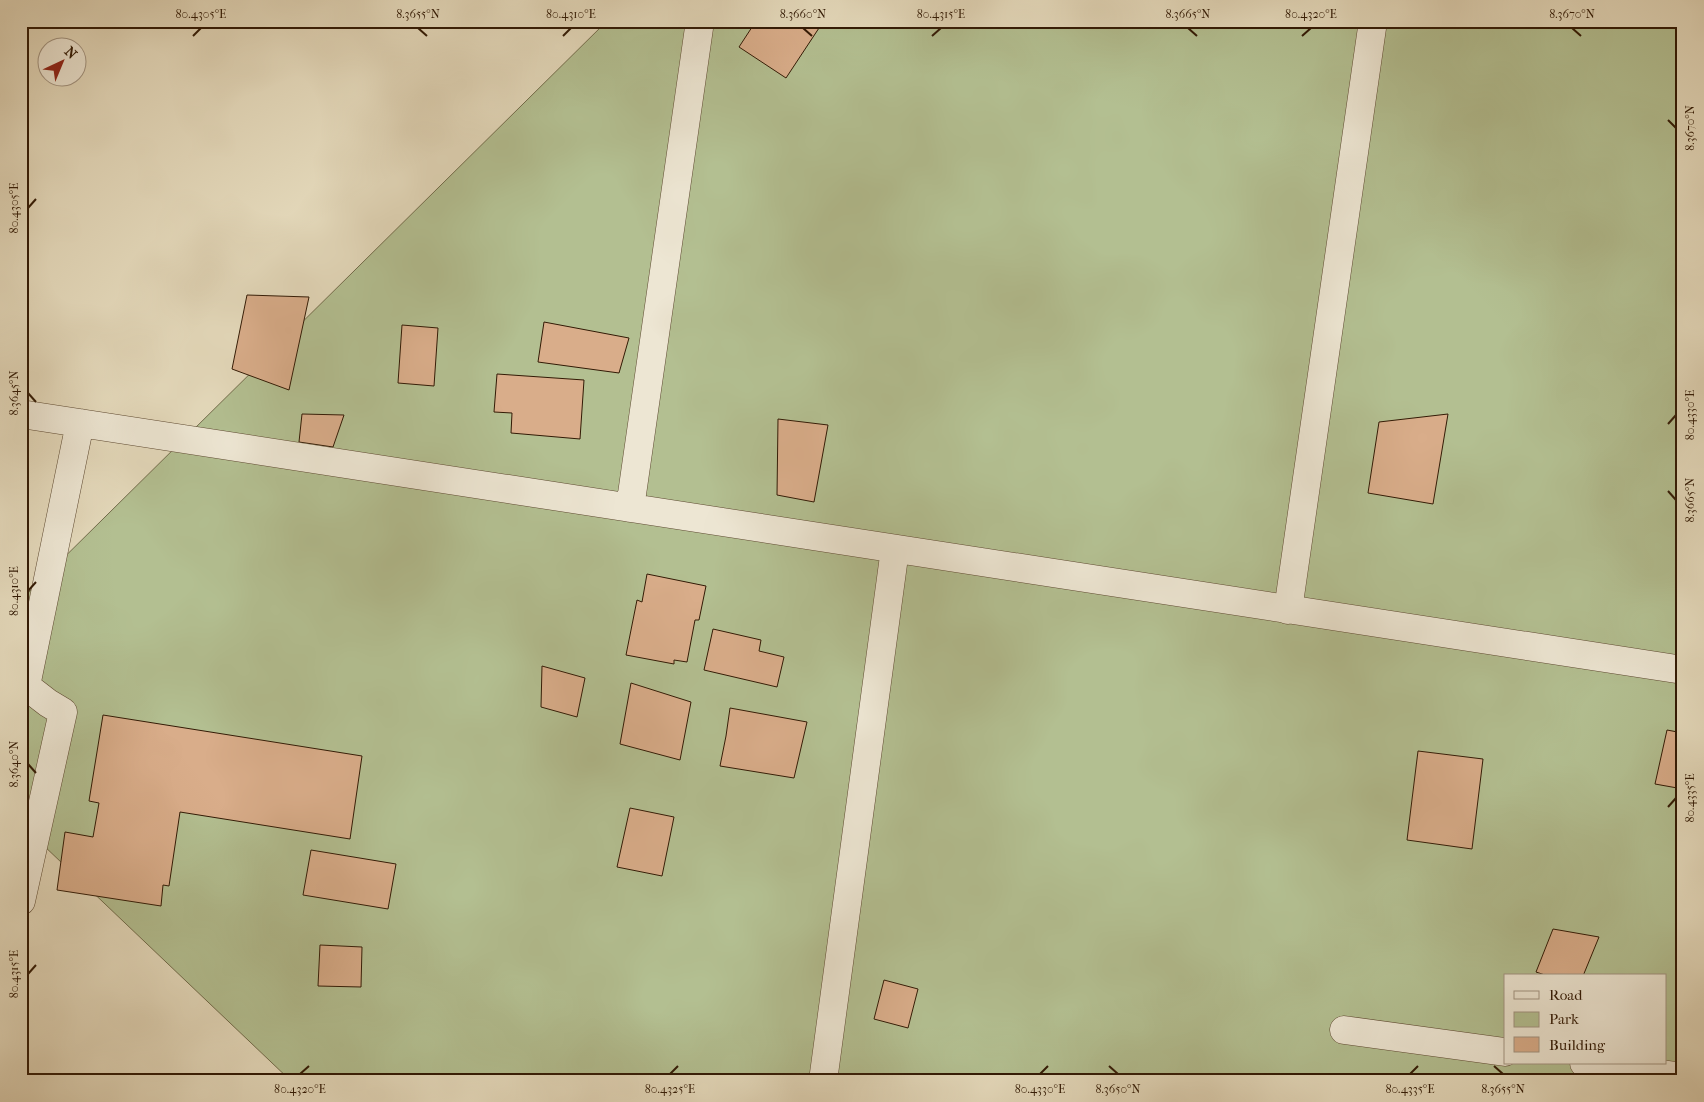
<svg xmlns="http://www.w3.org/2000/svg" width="1704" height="1102" font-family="'IM FELL French Canon',serif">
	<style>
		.green { fill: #b3bf91; stroke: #726c4b; fill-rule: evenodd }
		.building { fill: #d9ad8a; stroke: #321a05 }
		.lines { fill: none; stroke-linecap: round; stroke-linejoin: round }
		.street-casing { stroke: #5e4a32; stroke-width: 29 }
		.street { stroke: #ede6d3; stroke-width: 28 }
		.ticks { fill: none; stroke: #321a05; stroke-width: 2 }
		.neatline { fill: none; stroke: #321a05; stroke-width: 2 }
		.ticks-label { font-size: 12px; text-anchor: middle; fill: #321a05 }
	</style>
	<rect width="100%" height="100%" fill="#e4d9bb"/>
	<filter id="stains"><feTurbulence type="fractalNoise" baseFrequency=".004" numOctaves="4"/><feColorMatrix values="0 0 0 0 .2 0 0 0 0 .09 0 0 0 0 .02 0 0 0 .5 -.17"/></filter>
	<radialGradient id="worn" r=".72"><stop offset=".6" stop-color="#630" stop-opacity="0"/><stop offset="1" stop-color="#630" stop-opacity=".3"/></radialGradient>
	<!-- green -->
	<path class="green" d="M607,21H1683V1081H291L21,824V600ZM1505,976H1665V1063H1505Z"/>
	<!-- building -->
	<path class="building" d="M756,21H809L819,28L786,78L739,47Z
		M247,295L309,297L289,390L232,369Z
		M544,322L629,338L619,373L538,362Z
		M402,325L438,328L434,386L398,383Z
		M497,374L584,380L580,439L511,433L512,413L494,412Z
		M302,414L344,415L333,447L299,442Z
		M1448,414L1433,504L1368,493L1379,422Z
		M778,419L828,425L814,502L777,495Z
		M647,574L706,586L699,620H695L687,662L674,660V664L626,655L637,600L642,602Z
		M713,629L761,640L759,651L784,657L777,687L704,670Z
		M542,666L585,678L577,717L541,707Z
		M631,683L691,702L680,760L620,744Z
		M730,708L807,722L794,778L720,766L726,736Z
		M103,715L362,756L350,839L180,812L169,886L163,885L161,906L57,890L65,832L93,837L99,803L89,801Z
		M1667,730L1683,733V789L1655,784Z
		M1418,751L1483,759L1472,849L1407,840Z
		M630,808L674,817L662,876L617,867Z
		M311,850L396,864L388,909L303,895Z
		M1553,929L1599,937L1583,976H1548L1536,972Z
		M320,945L362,947L361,987L318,986Z
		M884,980L918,989L908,1028L874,1019Z"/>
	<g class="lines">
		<defs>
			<path id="street" d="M21,414L1683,670
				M630,508L700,21
				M1288,610L1373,21
				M21,901L63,712L48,703L26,686L80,423
				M1344,1030L1505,1052
				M1584,1063L1683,1077
				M823,1081L895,549"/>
		</defs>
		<!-- street casing -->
		<use href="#street" class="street-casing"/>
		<!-- street -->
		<use href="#street" class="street"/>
	</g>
	<!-- ticks -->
	<path class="ticks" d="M418,28L427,36M803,28L812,36M1188,28L1197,36M1572,28L1581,36M193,36L201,28M563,36L571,28M932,36L941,28M1302,36L1311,28M1668,120L1676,128M28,208L36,199M28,393L36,402M1668,424L1676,415M1668,491L1676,500M28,591L36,582M28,764L36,773M1668,807L1676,798M28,974L36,965M1109,1066L1118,1074M1494,1066L1503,1074M300,1074L309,1066M670,1074L678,1066M1040,1074L1048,1066M1410,1074L1418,1066"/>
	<!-- margin -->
	<rect width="1704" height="1102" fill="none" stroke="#e4d9bb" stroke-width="55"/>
	<!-- legend -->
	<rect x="1504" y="974" width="162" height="90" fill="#ede6d3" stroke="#a29481"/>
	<rect x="1514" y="991" width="25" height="8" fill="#ede6d3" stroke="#a29481"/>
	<text x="1549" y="1000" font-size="15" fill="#321a05">Road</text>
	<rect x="1514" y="1012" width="25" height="15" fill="#b3bf91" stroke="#a29481"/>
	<text x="1549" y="1024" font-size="15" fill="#321a05">Park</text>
	<rect x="1514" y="1037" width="25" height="15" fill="#d9ad8a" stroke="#a29481"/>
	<text x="1549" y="1050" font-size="15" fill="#321a05">Building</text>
	<!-- north arrow -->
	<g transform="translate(62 62) rotate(44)"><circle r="24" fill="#ede6d3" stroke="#a29481"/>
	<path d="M0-4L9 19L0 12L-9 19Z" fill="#8f2418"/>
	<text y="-8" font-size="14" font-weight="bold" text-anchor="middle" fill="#321a05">N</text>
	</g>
	<rect x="28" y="28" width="1648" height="1046" class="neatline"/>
	<g class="ticks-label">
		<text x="201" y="18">80.4305°E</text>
		<text x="418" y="18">8.3655°N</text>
		<text x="571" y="18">80.4310°E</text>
		<text x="803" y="18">8.3660°N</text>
		<text x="941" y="18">80.4315°E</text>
		<text x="1188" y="18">8.3665°N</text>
		<text x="1311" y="18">80.4320°E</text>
		<text x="1572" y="18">8.3670°N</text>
		<text transform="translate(1690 128) rotate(-90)" y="4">8.3670°N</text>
		<text transform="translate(14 208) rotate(-90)" y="4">80.4305°E</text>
		<text transform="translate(14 393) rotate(-90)" y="4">8.3645°N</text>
		<text transform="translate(1690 415) rotate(-90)" y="4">80.4330°E</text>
		<text transform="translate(1690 500) rotate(-90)" y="4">8.3665°N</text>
		<text transform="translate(14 591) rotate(-90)" y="4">80.4310°E</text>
		<text transform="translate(14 764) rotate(-90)" y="4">8.3640°N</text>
		<text transform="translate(1690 798) rotate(-90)" y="4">80.4335°E</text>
		<text transform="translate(14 974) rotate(-90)" y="4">80.4315°E</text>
		<text x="300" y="1093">80.4320°E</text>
		<text x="670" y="1093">80.4325°E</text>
		<text x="1040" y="1093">80.4330°E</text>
		<text x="1118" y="1093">8.3650°N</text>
		<text x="1410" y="1093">80.4335°E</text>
		<text x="1503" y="1093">8.3655°N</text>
	</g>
	<rect width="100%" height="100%" filter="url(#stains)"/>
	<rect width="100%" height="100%" fill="url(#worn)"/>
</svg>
